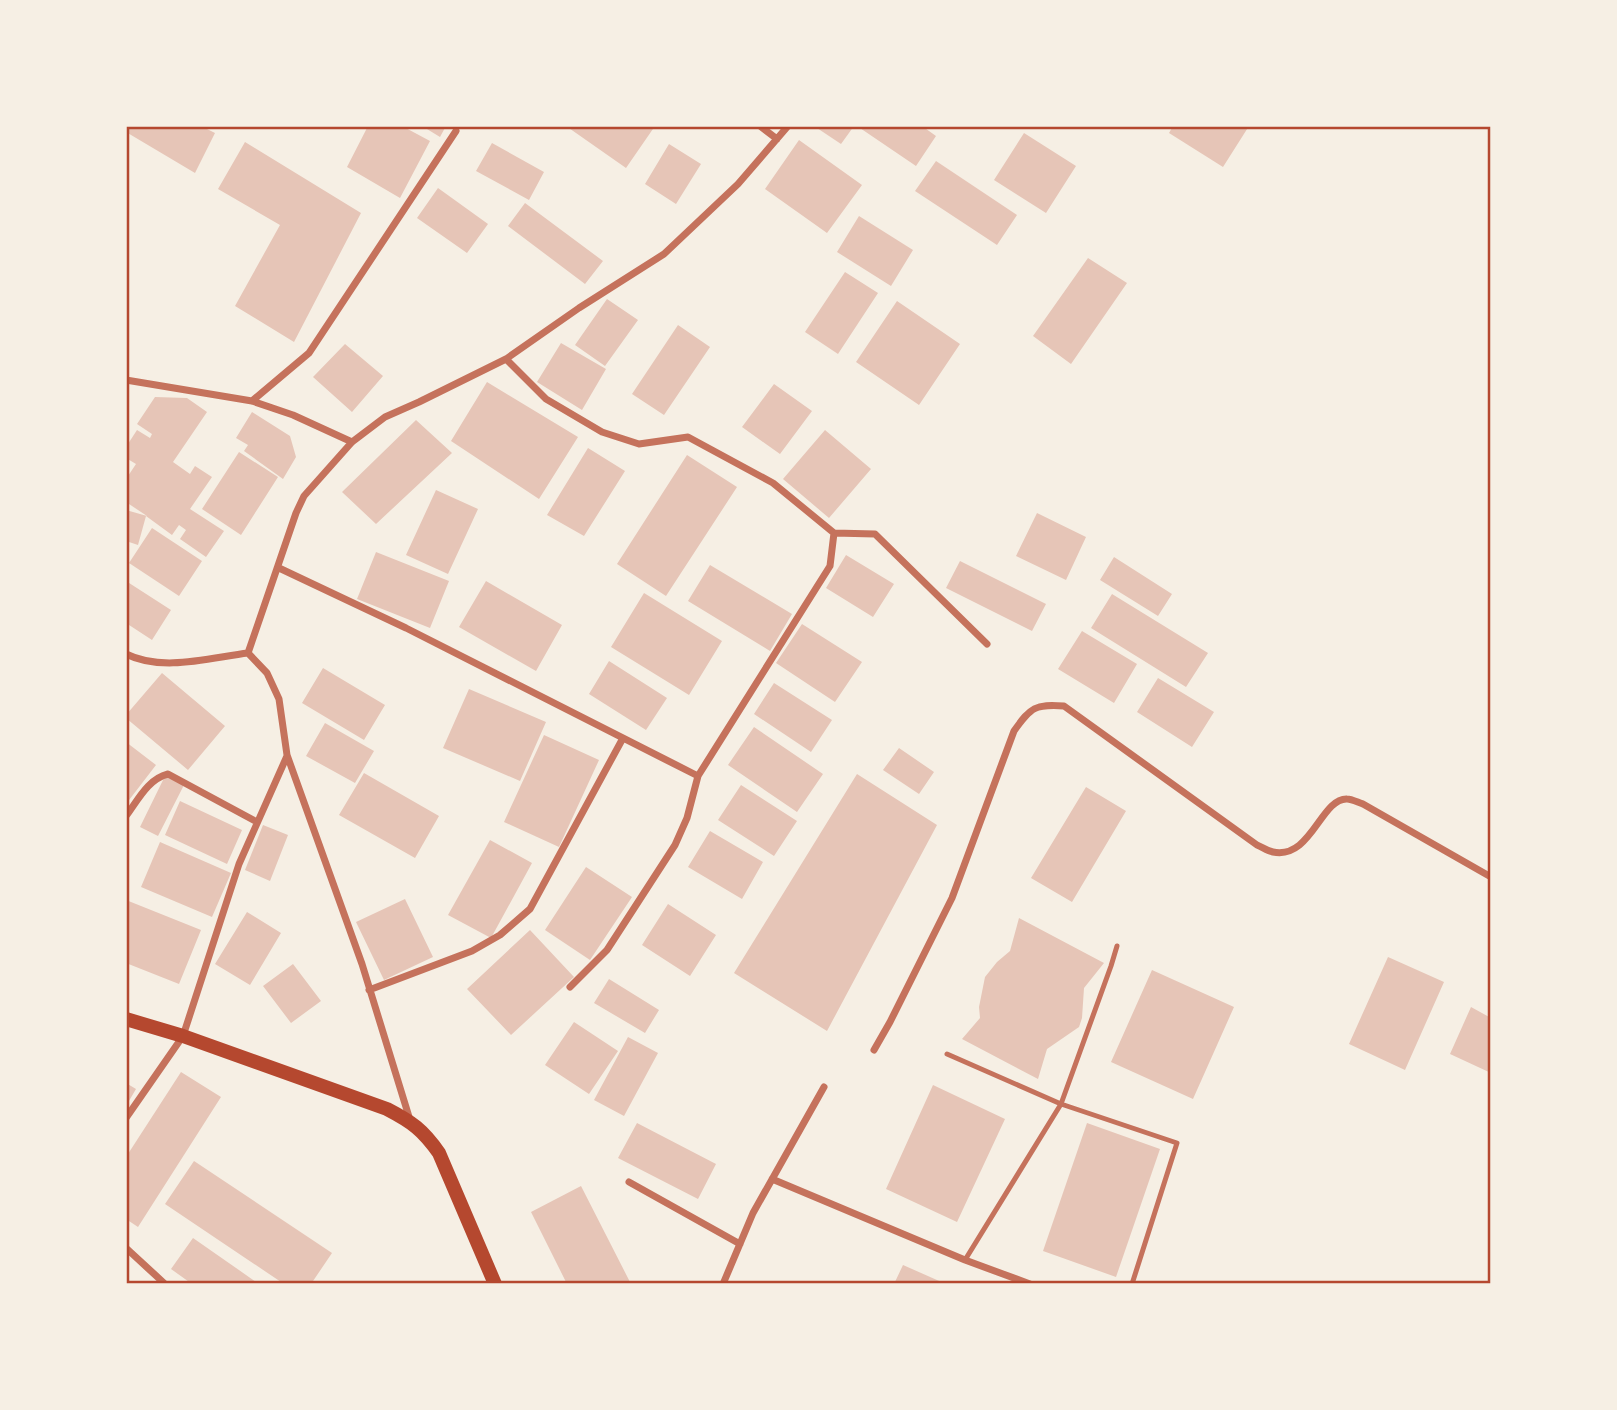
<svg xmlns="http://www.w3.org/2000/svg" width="1617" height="1410" font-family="'Zilla Slab',serif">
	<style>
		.building { fill: #e6c5b7 }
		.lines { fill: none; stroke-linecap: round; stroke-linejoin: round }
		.service { stroke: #c5725c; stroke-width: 5 }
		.minor { stroke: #c5725c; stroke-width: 7 }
		.secondary { stroke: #b5482f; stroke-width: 14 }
		.neatline { fill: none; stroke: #b5482f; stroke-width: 2.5 }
	</style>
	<rect width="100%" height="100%" fill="#f6efe4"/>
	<!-- building -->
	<path class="building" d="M126,126H201L215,133L195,173L126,132Z
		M368,126H402L430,141L400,198L347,167Z
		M422,126H446L440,137Z
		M566,126H655L626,168Z
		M814,126H854L841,144Z
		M857,126H922L936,136L916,166Z
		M1173,126H1249L1223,167L1169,133Z
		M1024,133L1076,166L1046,213L994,180Z
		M799,140L862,185L827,233L765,189Z
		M245,142L361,213L294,342L235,306L280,225L218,189Z
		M492,143L544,172L529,200L476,171Z
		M669,144L701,164L676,204L645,184Z
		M936,161L1017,215L997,245L915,191Z
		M438,188L488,224L467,253L417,218Z
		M525,203L603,261L585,284L508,226Z
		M859,216L913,250L891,286L837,252Z
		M1088,258L1127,283L1071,364L1033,336Z
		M845,272L878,293L838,354L805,332Z
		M607,299L638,320L605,366L575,345Z
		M897,301L960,344L919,405L856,362Z
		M678,325L710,347L664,415L632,394Z
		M561,343L606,369L582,410L537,382Z
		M345,344L383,376L352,412L313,377Z
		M487,382L578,437L539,499L451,441Z
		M774,384L812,411L780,454L742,427Z
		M155,397L187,398L207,412L173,462L190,474L195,466L212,477L190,509L224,531L206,557L180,539L186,530L179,525L172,535L146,516L138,545L126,541V510L147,516L126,502V479L136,464L126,458V447L137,430L150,438L152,434L137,424Z
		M252,412L290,436L296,457L283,479L244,451L248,445L236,438Z
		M416,420L452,453L376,524L342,492Z
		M825,430L871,469L829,518L783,479Z
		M588,448L625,471L584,536L547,515Z
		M239,452L278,477L241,535L202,509Z
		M687,455L737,487L666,596L617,564Z
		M436,490L478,509L448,574L406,555Z
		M1037,513L1086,537L1066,580L1016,556Z
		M152,528L202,561L179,596L129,563Z
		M376,552L449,581L430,628L357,599Z
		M846,555L894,584L873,617L826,588Z
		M1114,557L1172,594L1158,616L1100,580Z
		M960,561L1046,604L1032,631L946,588Z
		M710,565L792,614L770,651L688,601Z
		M126,581L171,610L152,640L126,623Z
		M486,581L562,625L536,671L459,627Z
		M644,593L722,641L689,695L611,647Z
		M1112,594L1208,653L1186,687L1091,628Z
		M802,624L862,662L835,702L776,663Z
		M1082,631L1137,664L1114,703L1058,669Z
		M609,661L667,698L646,730L589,694Z
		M323,668L385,705L364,740L302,703Z
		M162,673L225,726L188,770L126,718V715Z
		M1158,678L1214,712L1192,747L1137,712Z
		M774,683L832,720L811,752L754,714Z
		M469,689L546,722L520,781L443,748Z
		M325,723L374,751L355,783L306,756Z
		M754,727L823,774L797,812L728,765Z
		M544,735L599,760L559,847L504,822Z
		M126,742L156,765L126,804Z
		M899,748L934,772L919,794L883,770Z
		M364,773L439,816L415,858L339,815Z
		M857,774L937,825L827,1031L734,973Z
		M165,776L184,785L158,836L140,827Z
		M741,785L797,821L774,856L718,820Z
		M1086,787L1126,811L1072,902L1031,878Z
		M180,801L242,830L227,864L165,835Z
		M263,825L288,835L270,881L245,870Z
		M710,831L763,862L742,899L688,867Z
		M490,840L532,863L491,938L448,915Z
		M160,842L231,873L212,917L141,887Z
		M586,867L632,897L590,960L545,930Z
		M405,899L433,957L384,980L356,922Z
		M126,900L201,930L179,984L126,963Z
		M668,904L716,935L690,976L642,945Z
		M247,912L281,933L250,985L215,964Z
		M1019,918L1104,963L1084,988L1082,1018L1079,1027L1047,1049L1038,1079L962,1039L980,1018L979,1007L985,977L997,962L1010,951Z
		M530,930L574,977L511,1035L467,989Z
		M1388,957L1444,982L1405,1070L1349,1044Z
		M293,964L321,1001L291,1023L263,986Z
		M1152,970L1234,1007L1193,1099L1111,1062Z
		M609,979L659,1010L645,1033L594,1003Z
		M1471,1007L1491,1018V1073L1450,1054Z
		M574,1022L618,1051L589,1094L545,1065Z
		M628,1037L658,1053L624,1116L594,1100Z
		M181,1072L221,1097L138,1227L126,1219V1157Z
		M126,1083L136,1089L126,1106Z
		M933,1085L1005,1119L957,1222L886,1189Z
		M637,1123L716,1164L698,1199L618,1158Z
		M1087,1123L1160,1149L1116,1277L1043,1251Z
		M194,1161L332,1253L311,1284H284L165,1204Z
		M581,1186L631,1284H567L531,1212Z
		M193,1238L259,1284H192L171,1269Z
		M903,1265L946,1284H894Z"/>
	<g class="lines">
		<!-- service -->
		<path class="service" d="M947,1054L1061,1104L1177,1143L1132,1284
			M965,1260L1061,1104L1111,966L1117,946"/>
		<!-- minor -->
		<path class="minor" d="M760,126L777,139
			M126,380L252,401L293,415L352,442
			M252,401L309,353L456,131
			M834,533L875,534L987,644
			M279,568L406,628L698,776L830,566L834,533L773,483L688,437L639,444L602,432L546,399L506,359
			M248,653L296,513L304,496L352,442L385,417L419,402L506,359L579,308L664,254L738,184L788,126
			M248,653L267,673L279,699L287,755L362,964L410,1120
			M126,654C162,672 209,658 248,653
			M126,816C138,800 148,779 168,774L257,822
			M570,987L607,950L675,845L687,818L698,776
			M369,990L472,951L500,935L530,909L623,738
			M874,1050L890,1022L952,898L1014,731C1031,707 1035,704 1064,706L1257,845C1262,847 1268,851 1273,852C1311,860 1321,798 1347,799C1352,799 1359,803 1363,804L1491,877
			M126,1118L183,1036L239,864L287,756
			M772,1179L965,1260L1030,1284
			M629,1182L740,1244
			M126,1248L165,1284
			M723,1284L753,1213L824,1087"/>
		<!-- secondary -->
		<path class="secondary" d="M126,1019L183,1036L387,1109C412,1122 423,1130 439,1153L495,1284"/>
	</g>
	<!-- border -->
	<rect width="1617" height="1410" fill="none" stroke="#f6efe4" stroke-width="256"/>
	<rect x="128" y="128" width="1361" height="1154" class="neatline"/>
</svg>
